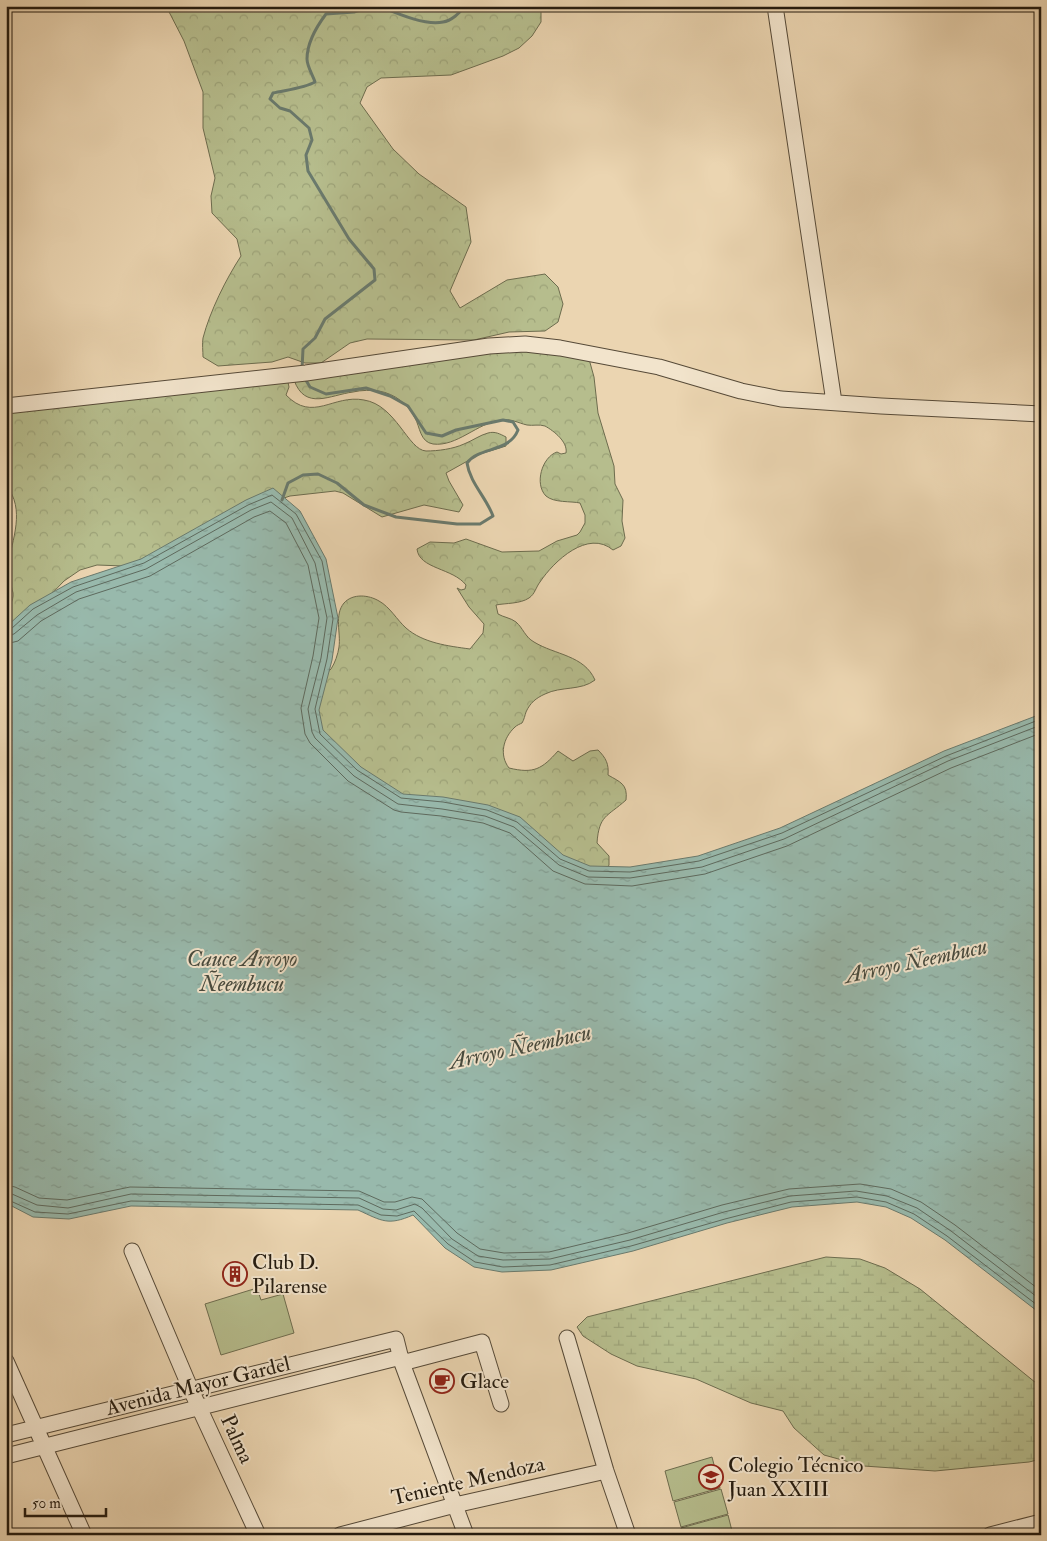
<svg xmlns="http://www.w3.org/2000/svg" width="1047" height="1541" font-family="'IM FELL Double Pica',serif">
	<style>
		.forest { fill: url(#forest-crowns); stroke: #6d6c4e }
		.wetland { fill: url(#wetland-marsh); stroke: #6d6c4e }
		.garden { fill: #b6bd8d; stroke: #6d6c4e }
		.water { fill: url(#water-ripples); stroke: #6a7a6d }
		.lines { fill: none; stroke-linecap: round; stroke-linejoin: round }
		.shore { stroke: #5e6a5e; stroke-width: 1 }
		.stream { stroke: #6a7a6d; stroke-width: 3 }
		.minor-casing { stroke: #564a38; stroke-width: 17 }
		.minor { stroke: #f2e4cc; stroke-width: 15 }
		.labels { text-anchor: middle; dominant-baseline: central; stroke-width: 4; stroke-linejoin: round; paint-order: stroke }
		.poi-label { font-size: 21px; fill: #241b0f; stroke: #f2e4cc; text-anchor: start }
		.street-label { font-size: 21px; fill: #241b0f; stroke: #f2e4cc }
		.water-label { font-size: 22px; font-style: italic; fill: #474a3e; stroke: #f2e4cc }
	</style>
	<defs>
		<pattern id="forest-crowns" width="20" height="18" patternUnits="userSpaceOnUse" patternTransform="scale(1.25)"><rect width="20" height="18" fill="#b6bd8d"/><path d="M2 6a3 3 0 1 1 6 0M12 15a3 3 0 1 1 6 0" fill="none" stroke="#9ca278"/></pattern>
		<pattern id="wetland-marsh" width="20" height="14" patternUnits="userSpaceOnUse" patternTransform="scale(1.25)"><rect width="20" height="14" fill="#b6bd8d"/><path d="M1 5h8M5 5V1M11 12h8M15 12V8" fill="none" stroke="#9ca278"/></pattern>
		<pattern id="water-ripples" width="26" height="14" patternUnits="userSpaceOnUse" patternTransform="scale(1.25)"><rect width="26" height="14" fill="#98b9ac"/><path d="M2 4q2-2 4 0t4 0M15 11q2-2 4 0t4 0" fill="none" stroke="#839e93"/></pattern>
	</defs>
	<rect width="100%" height="100%" fill="#ebd5b1"/>
	<filter id="stains"><feTurbulence type="fractalNoise" baseFrequency=".004" numOctaves="4"/><feColorMatrix values="0 0 0 0 .2 0 0 0 0 .09 0 0 0 0 .02 0 0 0 .5 -.17"/></filter>
	<radialGradient id="worn" r=".72"><stop offset=".6" stop-color="#630" stop-opacity="0"/><stop offset="1" stop-color="#630" stop-opacity=".3"/></radialGradient>
	<!-- forest -->
	<path class="forest" d="M166,6H541V22L532,36L519,48L503,56L451,75L381,78L367,87L360,103L393,149L419,174L466,207L471,242L450,291L460,308L507,280L545,274L558,287L563,304L558,322L545,331L509,332L474,340L367,339L350,343L321,363H305L288,357L272,362L218,366L203,357C203,351 202,344 203,338C210,311 226,279 241,256L237,239L212,213L211,196L215,178L203,128V92L184,41Z
		M516,345L589,359L594,377L598,413L614,466L615,484L623,500L622,521L625,538L621,546L613,550C588,529 554,561 540,582C536,587 535,594 529,598C520,604 506,603 496,605L498,614C503,617 511,618 516,622C523,628 525,637 534,642C555,655 584,655 595,680C581,691 561,686 545,694C536,698 530,703 526,712C525,715 524,720 522,723C520,724 517,725 515,727C503,738 499,755 509,768C534,774 542,769 558,751L573,761L590,751L598,750C606,758 609,764 608,775C620,782 628,784 626,800C607,817 599,815 597,843L609,856V865L605,873L407,811L315,730C317,717 320,688 324,678C326,674 329,671 331,669C335,663 338,654 339,647C341,633 334,615 344,603C353,593 369,595 379,601C390,607 397,620 406,628C423,643 448,646 470,649L483,633L484,624L469,607L457,588L461,590L465,589L466,585C453,568 419,569 417,549L430,542L454,543L466,539L502,552L539,551L557,541L577,535L580,532L585,523V515L580,503C571,501 554,503 546,496C534,484 542,457 557,452L561,454L566,453C568,442 554,431 545,426C539,424 533,426 527,425C518,423 510,418 501,420C477,423 457,447 433,444C420,442 420,427 415,418C408,404 395,394 379,391C372,390 361,390 353,392C330,395 305,411 294,380Z
		M287,378L289,387L286,395C313,423 333,394 364,400C396,405 408,450 426,451C438,451 453,449 464,444C472,441 480,435 488,433C495,431 500,434 506,437V446L480,454L446,473L449,481L463,505L459,512L424,505L382,517L343,493L335,491L290,496L272,502L236,523L124,566L97,565L80,570L64,581L6,641C6,632 5,622 6,614C8,607 14,601 13,593C11,583 7,576 8,566C12,539 26,510 6,485V413Z"/>
	<!-- wetland -->
	<path class="wetland" d="M826,1257L860,1259L885,1268L920,1289L1041,1387V1459L1029,1462L935,1471L864,1466L824,1455L794,1428L783,1411L751,1403L696,1379L637,1366L611,1354L583,1336L577,1327L587,1317Z"/>
	<!-- garden -->
	<path class="garden" d="M257,1288L261,1300L283,1294L294,1333L221,1355L205,1304Z
		M712,1457L720,1488L673,1501L665,1471Z
		M721,1489L728,1514L681,1527L674,1502Z
		M728,1515L733,1535H683L681,1528Z"/>
	<!-- water -->
	<path class="water" d="M273,488L300,511L326,559L338,618L332,660L319,710L323,730L361,767L403,794L443,797L488,805L520,817L563,855L590,866L630,867L698,856L780,828L944,751L1041,714V1314L945,1240L911,1218L886,1207L857,1202L792,1207L727,1223L633,1251L551,1270L502,1272L474,1267L445,1248L413,1215C388,1226 382,1221 358,1210L131,1206L69,1219L33,1217L6,1203V627L30,605L71,582L141,559L246,500Z"/>
	<g class="lines">
		<!-- shore -->
		<path class="shore" d="M6,630L11,629L33,609L73,587L144,563L248,505L272,495L296,514L322,561L333,619L327,659L315,709L320,734L357,770L401,798L443,802L487,810L517,822L560,859L589,871L630,872L699,861L782,833L946,756L1041,719
			M6,636L14,634L37,615L76,592L146,569L251,510L271,502L292,518L315,563L327,618L321,658L308,709L312,732L315,738L354,776L398,804L442,809L485,816L514,827L559,865L588,877L630,878L702,867L784,839L948,761L1041,725
			M6,644L18,641L41,621L79,599L150,576L254,517L270,511L286,523L308,565L319,618L313,656L301,708L305,734L310,743L348,781L394,810L401,812L441,816L483,823L510,833L553,871L585,884L632,886L705,874L787,846L951,768L1041,733
			M6,1185L15,1187L39,1198L67,1200L130,1187L359,1191L384,1202H395L412,1197L422,1199L457,1233L480,1249L504,1253L549,1252L628,1233L722,1205L789,1189L860,1184L891,1189L921,1202L955,1225L1041,1291
			M6,1193L12,1194L37,1205L68,1208L131,1194L359,1198L383,1209L396,1210L415,1204L422,1208L452,1239L478,1256L503,1260L550,1259L630,1240L724,1212L790,1196L856,1191L887,1196L917,1208L951,1231L1041,1300
			M6,1199L35,1212L68,1214L131,1201L358,1205L381,1215L397,1216L414,1211L448,1244L475,1262L503,1267L550,1265L631,1246L725,1219L791,1202L857,1197L886,1202L914,1214L947,1236L1041,1308"/>
		<!-- stream -->
		<path class="stream" d="M379,6C396,13 425,26 443,22C451,21 460,13 465,6
			M302,369L303,349L315,338L325,319L375,280L374,269L349,239L308,171L306,155L312,140L309,128L290,111L280,108L270,99L273,93C286,90 305,88 315,82C313,76 307,66 307,59C307,43 317,26 326,14L354,12L371,6
			M282,500L288,483L303,475L318,474L337,483L364,505L396,517L457,524H480L493,516C486,497 470,483 467,463C480,446 509,453 518,430L513,422L503,420L456,430L442,436L426,433L408,406L390,396L366,388L326,394L310,387L304,377"/>
		<defs>
			<path id="minor" d="M775,6L834,402
				M6,406L306,373L489,346L525,344L560,348L659,367L741,391L781,399L881,406L1041,414
				M132,1251L191,1390L258,1535
				M567,1338L606,1471L628,1535
				M6,1361L84,1535
				M402,1363L482,1342L501,1404
				M6,1435L396,1339L402,1363L466,1535
				M6,1456L401,1357
				M340,1535L455,1505L606,1471
				M990,1535L1041,1522"/>
		</defs>
		<!-- minor casing -->
		<use href="#minor" class="minor-casing"/>
		<!-- minor -->
		<use href="#minor" class="minor"/>
	</g>
	<!-- icons -->
	<defs>
		<symbol id="building-ring" viewBox="-11 -11 22 22"><circle r="9.5" fill="#f2e4cc" stroke="#8f2418" stroke-width="1.5"/><path d="M-4-6H4V6H1V3H-1V6H-4ZM-2.5-4.3h1.7v1.8h-1.7ZM.8-4.3h1.7v1.8H.8ZM-2.5-1h1.7V.8h-1.7ZM.8-1h1.7V.8H.8Z" fill="#8f2418"/></symbol>
		<symbol id="cafe-ring" viewBox="-11 -11 22 22"><circle r="9.5" fill="#f2e4cc" stroke="#8f2418" stroke-width="1.5"/><path d="M-5.5-4.5H6V0H3Q3 3.5 0 3.5H-2.5Q-5.5 3.5-5.5 0ZM3-3.2v2h1.7v-2ZM-6 4.5H4V6H-6Z" fill="#8f2418"/></symbol>
		<symbol id="school-ring" viewBox="-11 -11 22 22"><circle r="9.5" fill="#f2e4cc" stroke="#8f2418" stroke-width="1.5"/><path d="M0-5L7-2L0 1L-7-2ZM-4 1L0 2.5L4 1V4Q0 6-4 4Z" fill="#8f2418"/></symbol>
	</defs>
	<g fill-rule="evenodd">
		<use href="#building-ring" x="221" y="1260" width="28" height="28"/>
		<use href="#cafe-ring" x="428" y="1367" width="28" height="28"/>
		<use href="#school-ring" x="697" y="1463" width="28" height="28"/>
	</g>
	<g class="labels">
		<!-- poi labels -->
		<g class="poi-label">
			<text x="252" y="1262">Club D.<tspan x="252" dy="24">Pilarense</tspan></text>
			<text x="460" y="1381">Glace</text>
			<text x="728" y="1465">Colegio Técnico<tspan x="728" dy="24">Juan XXIII</tspan></text>
		</g>
		<!-- street labels -->
		<g class="street-label">
			<text transform="translate(198 1386) rotate(-14)">Avenida Mayor Gardel</text>
			<text transform="translate(237 1439) rotate(65)">Palma</text>
			<text transform="translate(468 1481) rotate(-13)">Teniente Mendoza</text>
		</g>
		<!-- water labels -->
		<g class="water-label">
			<text x="242" y="959">Cauce Arroyo<tspan x="242" dy="25">Ñeembucu</tspan></text>
			<text transform="translate(916 961) rotate(-12)">Arroyo Ñeembucu</text>
			<text transform="translate(520 1047) rotate(-12)">Arroyo Ñeembucu</text>
		</g>
	</g>
	<!-- margin -->
	<rect width="1047" height="1541" fill="none" stroke="#ebd5b1" stroke-width="25"/>
	<rect x="8" y="8" width="1032" height="1526" fill="none" stroke="#241b0f" stroke-width="2.5"/>
	<rect x="12" y="12" width="1022" height="1516" fill="none" stroke="#241b0f"/>
	<!-- scale -->
	<path d="M25 1508v8h81v-8" fill="none" stroke="#241b0f" stroke-width="2.5"/>
	<text x="32" y="1508" font-size="15" fill="#241b0f" stroke="#f2e4cc" stroke-width="4" paint-order="stroke">50 m</text>
	<rect width="100%" height="100%" filter="url(#stains)"/>
	<rect width="100%" height="100%" fill="url(#worn)"/>
</svg>
